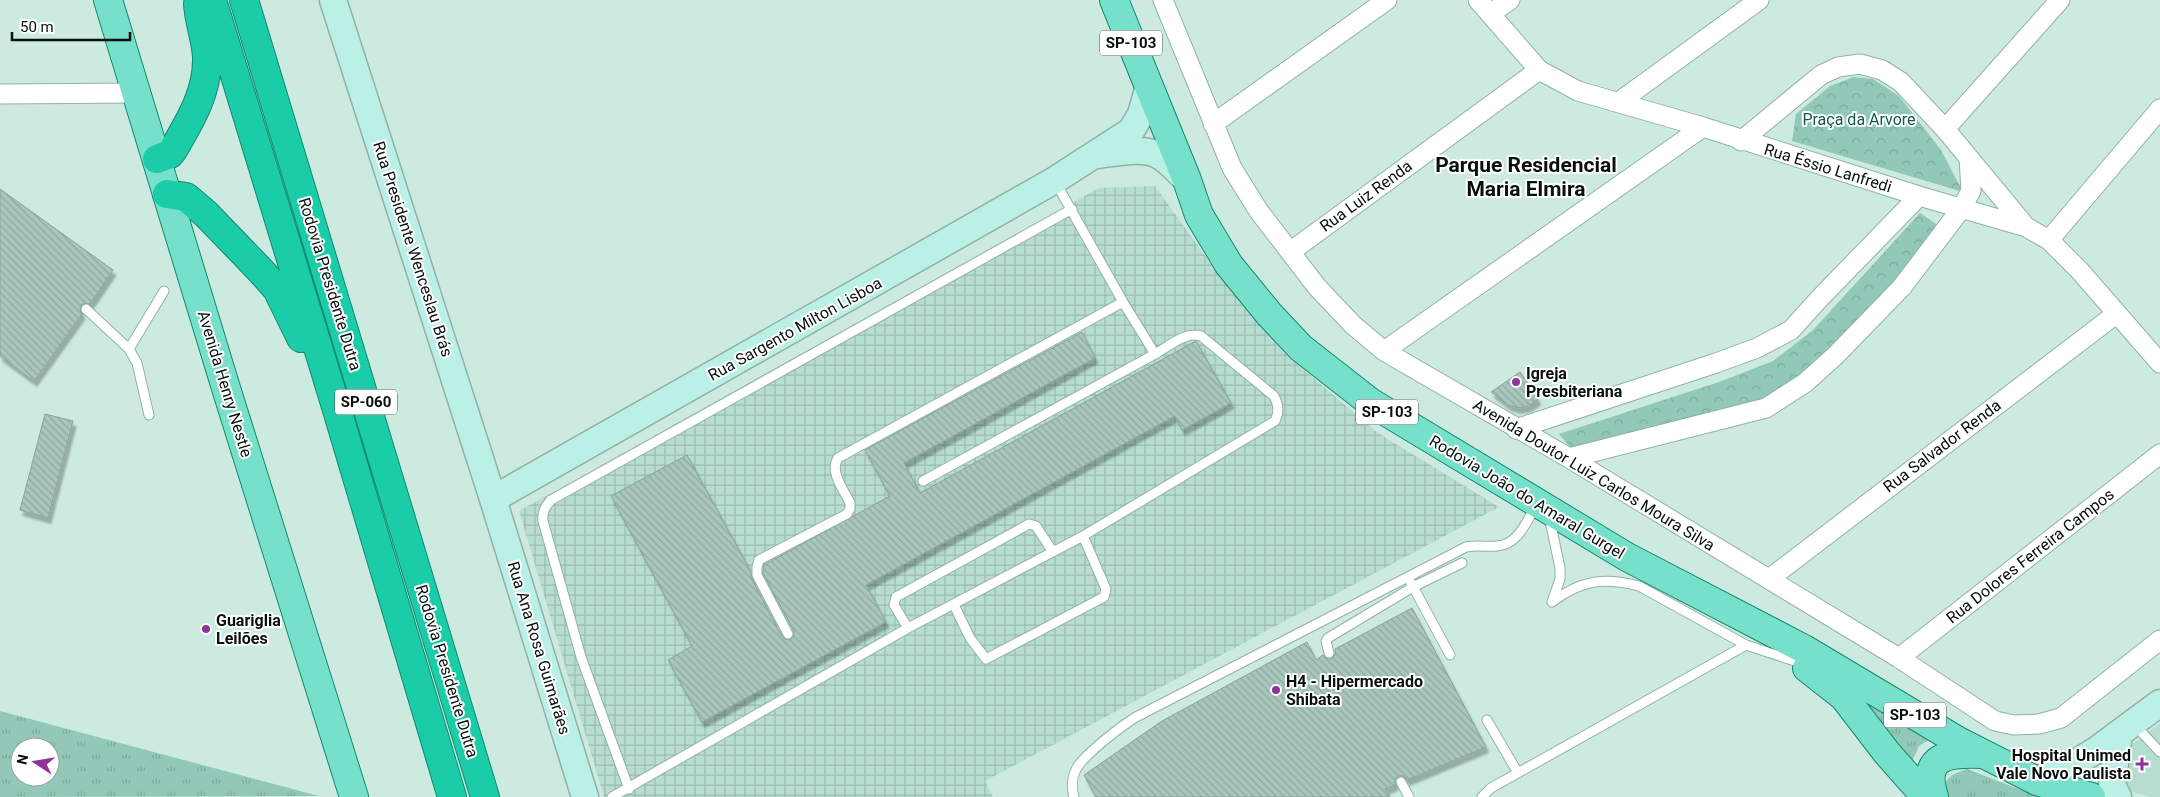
<svg xmlns="http://www.w3.org/2000/svg" width="2160" height="797" font-family="Roboto,sans-serif">
	<style>
		.built { fill: #b7ddd1 }
		.industrial { fill: url(#industrial-grid) }
		.grass { fill: url(#grass-tufts); fill-rule: evenodd }
		.park { fill: url(#park-crowns) }
		.building { fill: url(#building-back-hatch); stroke: #88a49b; filter: url(#shadow) }
		.lines { fill: none; stroke-linecap: round; stroke-linejoin: round }
		.lane-casing { stroke: #94b1a7; stroke-width: 11 }
		.street-casing { stroke: #94b1a7; stroke-width: 21 }
		.secondary-casing { stroke: #94b1a7; stroke-width: 29 }
		.primary-casing { stroke: #138a71; stroke-width: 30 }
		.highway-casing { stroke: #138a71; stroke-width: 30 }
		.lane { stroke: #fff; stroke-width: 9 }
		.street { stroke: #fff; stroke-width: 19 }
		.secondary { stroke: #baf0e5; stroke-width: 26 }
		.primary { stroke: #76e0cb; stroke-width: 28 }
		.highway { stroke: #1acca8; stroke-width: 28 }
		.poi-dot { fill: #91329b; stroke: #fff; stroke-width: 2 }
		.labels { text-anchor: middle; dominant-baseline: central; stroke-width: 4; stroke-linejoin: round; paint-order: stroke }
		.shield { fill: #fff; stroke: #515755; stroke-width: 1 }
		.shield-label { font-size: 15px; font-weight: bold; fill: #060f0c }
		.park-label { font-size: 16px; fill: #135a4a; stroke: #fff }
		.street-label { font-size: 16px; fill: #060f0c; stroke: #fff }
		.poi-label { font-size: 16px; font-weight: bold; fill: #060f0c; stroke: #fff; text-anchor: start }
		.district-label { font-size: 21px; font-weight: bold; fill: #060f0c; stroke: #fff }
	</style>
	<defs>
		<pattern id="industrial-grid" width="8" height="8" patternUnits="userSpaceOnUse" patternTransform="scale(1.25)"><rect width="8" height="8" fill="#b7ddd1"/><path d="M0 4h8M4 0v8" fill="none" stroke="#9cbcb2"/></pattern>
		<pattern id="grass-tufts" width="24" height="20" patternUnits="userSpaceOnUse" patternTransform="scale(1.25)"><rect width="24" height="20" fill="#92c8b7"/><path d="M3 7l-1-3M5 7V3M7 7l1-3M15 17l-1-3M17 17v-4M19 17l1-3" fill="none" stroke="#7cab9c"/></pattern>
		<pattern id="park-crowns" width="20" height="18" patternUnits="userSpaceOnUse" patternTransform="scale(1.25)"><rect width="20" height="18" fill="#92c8b7"/><path d="M2 6a3 3 0 1 1 6 0M12 15a3 3 0 1 1 6 0" fill="none" stroke="#7cab9c"/></pattern>
		<pattern id="building-back-hatch" width="6" height="6" patternUnits="userSpaceOnUse" patternTransform="scale(1.25)"><rect width="6" height="6" fill="#a9c6bc"/><path d="M-1 5l2 2M0 0l6 6M5-1l2 2" fill="none" stroke="#90a9a0"/></pattern>
		<filter id="shadow"><feDropShadow dx="3" dy="5.5" stdDeviation="1" flood-color="#0004"/></filter>
	</defs>
	<rect width="100%" height="100%" fill="#cceae0"/>
	<!-- built -->
	<path class="built" d="M2160,723V797H2151L2129,791L2125,785L2130,746Z"/>
	<!-- industrial -->
	<path class="industrial" d="M1155,186L1224,282L1283,352L1378,433L1499,507L985,781L993,797H604L519,511L1099,188Z"/>
	<!-- grass -->
	<path class="grass" d="M1845,689L1932,738L1919,746L1909,768Z
		M0,711L319,796L0,797ZM20,747H50V777H20Z
		M1967,769L2039,797H1946C1941,779 1952,774 1967,769Z"/>
	<!-- park -->
	<path class="park" d="M1853,77L1873,79L1899,96L1941,150L1963,192L1792,141L1796,114L1830,86Z
		M1920,213L1939,226L1899,283L1800,380L1757,402L1574,452L1559,434L1719,382L1773,361L1813,330Z"/>
	<!-- building -->
	<path class="building" d="M0,189L113,270L90,304L85,303L81,305L80,310L82,314L34,381L0,356Z
		M1082,332L1095,358L904,463L920,493L1196,341L1231,403L1182,430L1175,416L866,585L886,622L702,722L668,660L692,646L611,496L687,455L751,572V578L782,637L785,639L790,640L793,637L794,631L763,573L764,565L890,496L865,450Z
		M1520,372L1538,399L1529,406L1518,408L1508,405L1491,392Z
		M45,414L73,421L48,518L20,510Z
		M1412,608L1486,747L1407,780L1404,776H1399L1395,779V785L1385,789L1390,797H1096L1084,775L1162,721L1307,642L1316,660L1323,655L1327,659H1331L1335,655V649Z"/>
	<g class="lines">
		<defs>
			<path id="lane" d="M86,309L129,349L137,363L149,415
				M129,349L164,291
				M923,481L1155,354L1123,302
				M1549,516L1560,568V579L1552,602
				M1411,583L1450,655
				M1552,602C1581,580 1604,577 1639,586L1746,645L1801,663
				M954,605L970,638L986,659L1104,597L1106,589L1083,536
				M908,628L894,605L896,597L1029,524L1036,526L1053,552
				M788,634L757,575V567L759,560L847,514L850,509V503C844,490 829,472 838,458L1123,302L1056,183
				M1329,653L1326,641L1328,638L1413,587L1462,563
				M1487,720L1518,773
				M2134,724L2160,752
				M1401,782L1409,797
				M629,789L581,657L543,521C542,512 545,507 551,500L1072,209
				M612,797L908,628L1083,536L1275,421C1279,412 1279,406 1274,396L1201,336C1186,331 1169,346 1155,354
				M1074,797C1071,787 1072,775 1078,766C1089,751 1120,727 1136,717L1466,547C1477,545 1487,547 1497,546C1518,545 1527,521 1536,505
				M1482,797L1491,788L1746,645"/>
			<path id="street" d="M1163,0L1232,168L1258,210L1317,287L1353,325L1384,351L1569,458L1899,658L1995,721L2014,725L2039,724L2061,718L2160,640
				M1478,0L1539,70L1578,91L1703,127L1919,196L2026,227L2049,240L2080,271L2160,363
				M1490,14L1510,0
				M0,94L137,93
				M1619,102L1759,0
				M1213,124L1387,0
				M1945,129L2060,0
				M1741,141L1821,75L1838,67L1860,64L1882,70L1901,82L1945,129L2026,227
				M2049,240L2160,109
				M1290,252L1539,70
				M1384,351L1703,127
				M1516,429L1716,363L1757,348L1791,330L1819,299L1919,196
				M1569,458L1766,408L1805,383L1836,355L1902,287L1961,209L1971,191L1969,158
				M1769,579L2116,314
				M1899,658L2160,454"/>
			<path id="secondary" d="M333,0L493,499L585,797
				M1097,155C1116,153 1143,146 1160,156C1170,162 1178,172 1187,180
				M493,499L1055,180L1131,131L1141,114L1149,86
				M2037,781L2072,765L2098,749L2160,703
				M2118,797L2112,785L2119,735"/>
			<path id="primary" d="M108,0L225,385L354,797
				M1114,0L1187,180L1199,215L1229,265L1269,314L1301,348L1370,402L1627,557L1804,649L1958,741L2037,781L2091,797
				M1807,668L1844,697L1887,753L1926,797
				M1934,797C1921,755 1948,753 1981,754"/>
			<path id="highway" d="M212,0L337,410L452,797
				M244,0L485,797
				M157,159L170,154L173,150C190,121 208,92 207,57C206,39 199,22 198,4
				M167,194L186,197L206,214L261,271L277,289L301,338"/>
		</defs>
		<!-- lane casing -->
		<use href="#lane" class="lane-casing"/>
		<!-- street casing -->
		<use href="#street" class="street-casing"/>
		<!-- secondary casing -->
		<use href="#secondary" class="secondary-casing"/>
		<!-- primary casing -->
		<use href="#primary" class="primary-casing"/>
		<!-- highway casing -->
		<use href="#highway" class="highway-casing"/>
		<!-- lane -->
		<use href="#lane" class="lane"/>
		<!-- street -->
		<use href="#street" class="street"/>
		<!-- secondary -->
		<use href="#secondary" class="secondary"/>
		<!-- primary -->
		<use href="#primary" class="primary"/>
		<!-- highway -->
		<use href="#highway" class="highway"/>
	</g>
	<!-- markers -->
	<g class="poi-dot">
		<circle cx="1516" cy="382" r="5"/>
		<circle cx="206" cy="629" r="5"/>
		<circle cx="1276" cy="690" r="5"/>
		<path d="M2139.5 756.5h5v5h5v5h-5v5h-5v-5h-5v-5h5z"/>
	</g>
	<g class="labels">
		<!-- shield labels -->
		<g class="shield">
			<rect x="1100" y="30.5" width="62" height="25" rx="4"/>
			<rect x="335" y="389.5" width="62" height="25" rx="4"/>
			<rect x="1356" y="399.5" width="62" height="25" rx="4"/>
			<rect x="1884" y="702.5" width="62" height="25" rx="4"/>
		</g>
		<g class="shield-label">
			<text x="1131" y="43">SP-103</text>
			<text x="366" y="402">SP-060</text>
			<text x="1387" y="412">SP-103</text>
			<text x="1915" y="715">SP-103</text>
		</g>
		<!-- park labels -->
		<g class="park-label">
			<text x="1859" y="119">Praça da Arvore</text>
		</g>
		<!-- street labels -->
		<g class="street-label">
			<text transform="translate(1828 168) rotate(17)">Rua Éssio Lanfredi</text>
			<text transform="translate(1366 196) rotate(-36)">Rua Luiz Renda</text>
			<text transform="translate(413 249) rotate(72)">Rua Presidente Wenceslau Brás</text>
			<text transform="translate(330 284) rotate(73)">Rodovia Presidente Dutra</text>
			<text transform="translate(795 329) rotate(-29)">Rua Sargento Milton Lisboa</text>
			<text transform="translate(225 384) rotate(73)">Avenida Henry Nestle</text>
			<text transform="translate(1942 446) rotate(-37)">Rua Salvador Renda</text>
			<text transform="translate(1594 475) rotate(31)">Avenida Doutor Luiz Carlos Moura Silva</text>
			<text transform="translate(1527 497) rotate(31)">Rodovia João do Amaral Gurgel</text>
			<text transform="translate(2030 556) rotate(-38)">Rua Dolores Ferreira Campos</text>
			<text transform="translate(539 648) rotate(73)">Rua Ana Rosa Guimarães</text>
			<text transform="translate(447 671) rotate(73)">Rodovia Presidente Dutra</text>
		</g>
		<!-- poi labels -->
		<g class="poi-label">
			<text x="1526" y="373">Igreja<tspan x="1526" dy="18">Presbiteriana</tspan></text>
			<text x="216" y="620">Guariglia<tspan x="216" dy="18">Leilões</tspan></text>
			<text x="1286" y="681">H4 - Hipermercado<tspan x="1286" dy="18">Shibata</tspan></text>
			<text x="2131" y="755" text-anchor="end">Hospital Unimed<tspan x="2131" dy="18">Vale Novo Paulista</tspan></text>
		</g>
		<!-- district labels -->
		<g class="district-label">
			<text x="1526" y="165">Parque Residencial<tspan x="1526" dy="24">Maria Elmira</tspan></text>
		</g>
	</g>
	<!-- north arrow -->
	<g transform="translate(35 762) rotate(282)"><circle r="24" fill="#ffffff" stroke="#9b9f9e"/>
	<path d="M0-4L9 19L0 12L-9 19Z" fill="#91329b"/>
	<text y="-8" font-size="14" font-weight="bold" text-anchor="middle" fill="#060f0c">N</text>
	</g>
	<!-- scale -->
	<path d="M12 32v8h118v-8" fill="none" stroke="#060f0c" stroke-width="2.5"/>
	<text x="20" y="32" font-size="15" fill="#060f0c" stroke="#ffffff" stroke-width="4" paint-order="stroke">50 m</text>
</svg>
